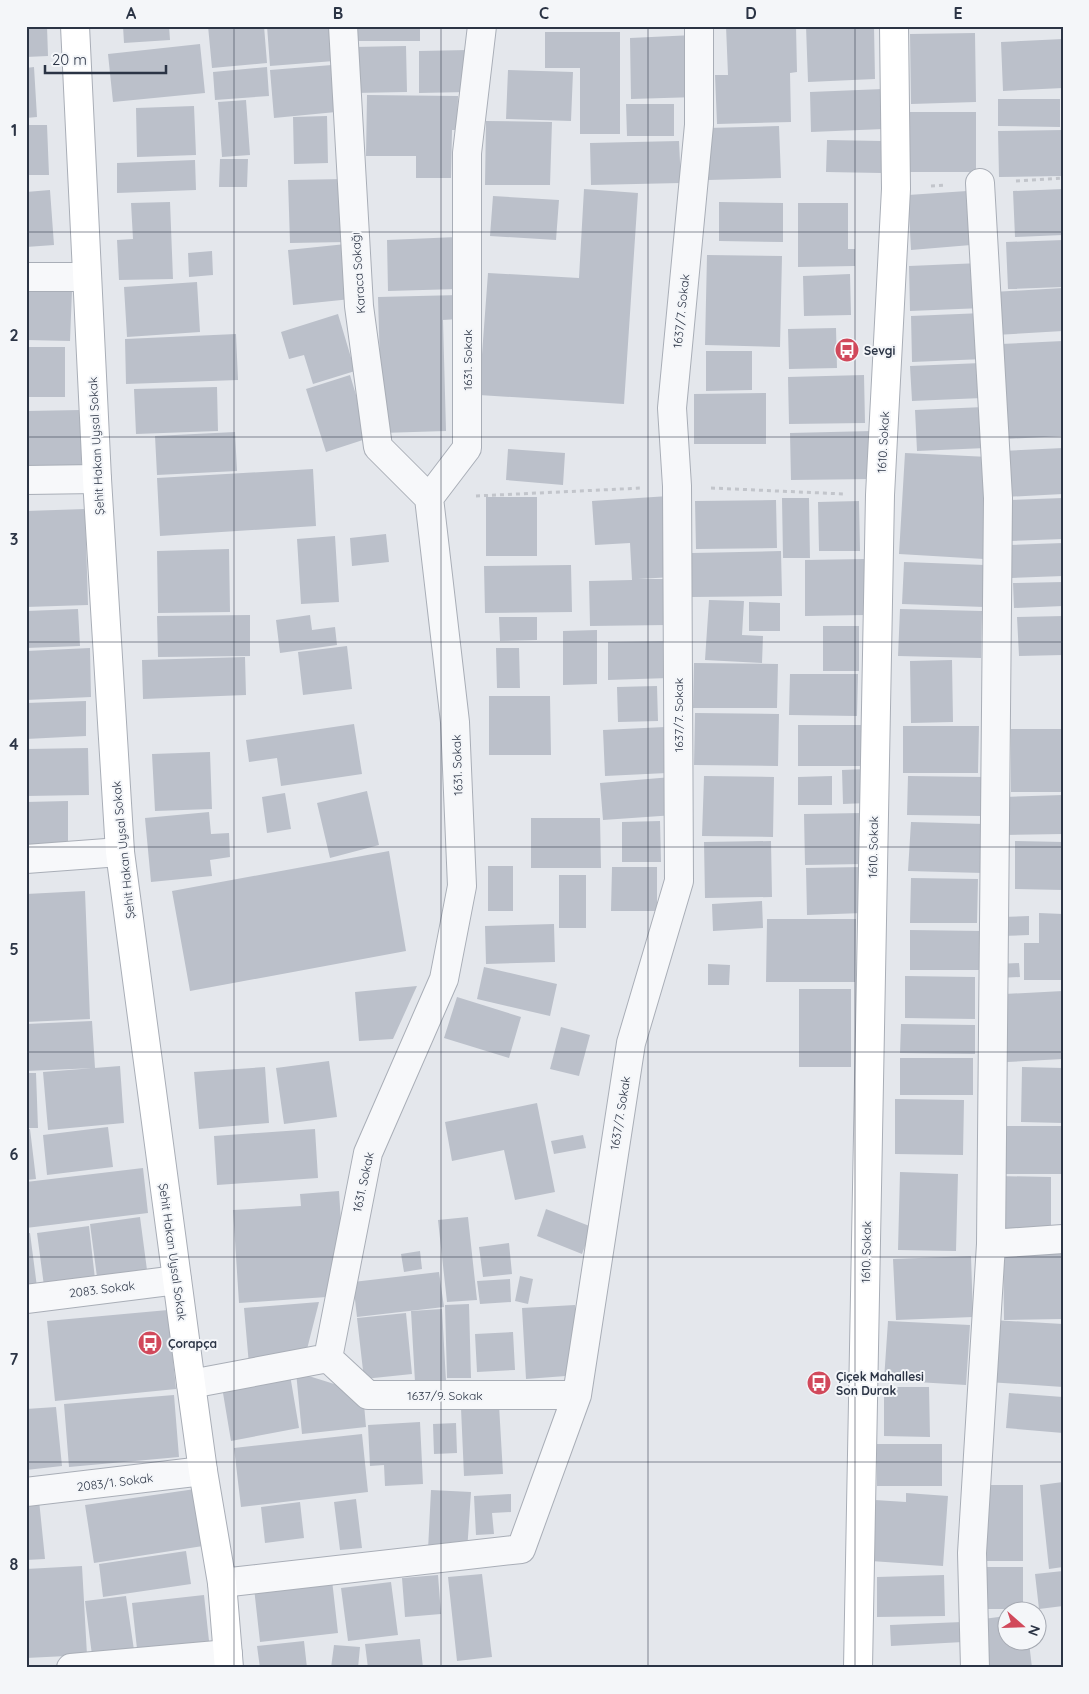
<svg xmlns="http://www.w3.org/2000/svg" width="1089" height="1694" font-family="Quicksand,sans-serif">
	<style>
		.building { fill: #bbc0ca }
		.lines { fill: none; stroke-linecap: round; stroke-linejoin: round }
		.street-casing { stroke: #a9aeb7; stroke-width: 30 }
		.secondary-casing { stroke: #a9aeb7; stroke-width: 30 }
		.path { stroke: #c2c5cb; stroke-width: 3; stroke-dasharray: 4 4; stroke-linecap: butt }
		.street { stroke: #f7f8fa; stroke-width: 28 }
		.secondary { stroke: #fff; stroke-width: 28 }
		.grid { fill: none; stroke: #2b3445; stroke-width: 1; stroke-opacity: 0.55 }
		.labels { text-anchor: middle; dominant-baseline: central; stroke-width: 4; stroke-linejoin: round; paint-order: stroke }
		.street-label { font-size: 12px; fill: #2b3445; stroke: #f4f6f9 }
		.poi-label { font-size: 12px; font-weight: bold; fill: #2b3445; stroke: #f4f6f9; text-anchor: start }
		.neatline { fill: none; stroke: #2b3445; stroke-width: 2 }
		.grid-label { font-size: 16px; text-anchor: middle; font-weight: bold; fill: #2b3445 }
	</style>
	<rect width="100%" height="100%" fill="#e4e7ec"/>
	<!-- building -->
	<path class="building" d="M26,26H47L48,56L26,57Z
		M123,26H169L170,40L124,43Z
		M208,26H264L267,63L212,68Z
		M267,26H331L334,61L270,66Z
		M356,26H420V41H357Z
		M726,26H796L797,72L790,73L791,122L717,124L715,75H728Z
		M806,26H874L875,79L808,82Z
		M545,32H620V134H580V68H545Z
		M975,33L976,102L911,104L910,34Z
		M694,35L697,97L631,99L630,38Z
		M1063,39V88L1003,91L1001,42Z
		M200,44L205,93L113,102L108,54Z
		M406,46L407,92L354,93L353,47Z
		M468,50V92L419,93V51Z
		M332,65L336,112L274,118L270,70Z
		M34,67L37,117L26,118V68Z
		M267,67L269,96L215,100L213,72Z
		M508,70L573,72L571,121L506,119Z
		M883,89L884,129L811,132L810,92Z
		M367,95L458,96L457,130H452L451,178H416V156H366Z
		M998,99H1060V127L998,126Z
		M246,100L250,155L222,157L218,102Z
		M626,104H674V136H627Z
		M194,106L196,155L137,157L136,108Z
		M910,112H976V172H910Z
		M327,116L328,163L294,164L293,117Z
		M486,121L552,122L550,185H485Z
		M26,125H47L49,175H26Z
		M779,126L781,178L708,180L707,128Z
		M1063,130V176L999,177L998,131Z
		M827,140L882,141L881,173L826,172Z
		M679,141L681,183L591,185L590,143Z
		M220,159H248L247,187H219Z
		M195,160L196,190L117,193V163Z
		M345,179L347,242L290,243L288,180Z
		M584,189L638,193L624,404L479,395L488,273L579,278Z
		M1063,189V235L1015,237L1013,191Z
		M50,190L54,245L26,247V192Z
		M967,191L971,245L911,250L908,195Z
		M493,196L559,200L556,240L490,236Z
		M170,202L173,279L119,280L117,240L133,239L131,203Z
		M719,202L783,203V242L719,241Z
		M798,203H848V249H855V266L798,267Z
		M457,237L458,289L388,291L387,240Z
		M1063,240V287L1008,289L1006,242Z
		M346,244L351,299L293,305L288,250Z
		M212,251L213,275L189,277L188,253Z
		M707,255L782,256L780,347L705,345Z
		M981,263L983,308L910,311L909,266Z
		M850,274L851,315L804,316L803,276Z
		M197,282L200,332L127,337L124,287Z
		M1063,288V331L995,335L993,292Z
		M26,289L72,290L70,341L26,340Z
		M459,295V319L443,320L446,431L382,433L378,297Z
		M983,313L984,359L912,362L911,316Z
		M338,314L355,371L313,384L304,355L289,359L281,332Z
		M836,328L837,368L789,369L788,329Z
		M236,334L238,380L126,384L125,339Z
		M1063,341V384L1061,385L1063,436L1006,439L1001,344Z
		M26,347H65V397H26Z
		M706,351H752V390L706,391Z
		M981,363L982,398L912,401L910,366Z
		M350,375L369,438L326,452L306,389Z
		M864,375L865,423L789,424L788,377Z
		M217,387L218,431L136,434L134,389Z
		M766,393V444H694V394Z
		M984,407L986,448L917,451L915,410Z
		M81,410V469L26,470V411Z
		M872,431L873,479L791,480L790,433Z
		M235,432L237,471L157,475L155,436Z
		M1063,448V494L1004,497L1001,451Z
		M508,449L565,453L563,485L506,480Z
		M905,453L989,457L984,559L899,554Z
		M313,469L316,526L160,536L157,478Z
		M669,496L673,577L638,579H665L667,625L590,626L589,581L632,580L630,543L595,545L592,501Z
		M486,497H537V556H486Z
		M782,498H809L810,558H783Z
		M1063,498V539L1010,541L1008,500Z
		M776,500L777,548L696,549L695,501Z
		M859,501L860,551H819L818,502Z
		M85,509L88,605L26,607V511Z
		M386,534L389,562L352,566L350,538Z
		M335,536L339,602L301,604L297,539Z
		M1063,543V576L1011,578L1009,545Z
		M229,549L230,612L158,613L157,551Z
		M781,551L782,596L692,597V553Z
		M865,559L866,615L805,616V560Z
		M904,562L985,565L984,607L902,604Z
		M571,565L572,612L485,613L484,566Z
		M1063,582V606L1014,608L1013,583Z
		M709,600L744,601L742,635L763,636L762,663L705,660Z
		M749,602L780,603V631H749Z
		M78,609L80,646L26,648V611Z
		M900,609L982,611L981,658L898,656Z
		M250,615V656L158,657L157,616Z
		M310,615L312,630L335,627L337,645L280,653L276,620Z
		M1063,616V655L1019,656L1017,617Z
		M499,617H537V640L500,641Z
		M823,626H859V671H823Z
		M597,630V684L563,685V631Z
		M669,641V678L608,680V642Z
		M347,646L352,689L303,695L298,652Z
		M90,648L91,697L26,700V651Z
		M496,648H519L520,688H497Z
		M245,657L246,695L143,699L142,660Z
		M952,660L953,722L911,723L910,661Z
		M694,663L778,664L777,708H693Z
		M790,674H858L857,716L789,715Z
		M657,686L658,721L618,722L617,687Z
		M489,696H550L551,755H489Z
		M86,701V736L26,739V703Z
		M695,713L779,714L778,766L694,765Z
		M354,724L362,774L281,786L277,758L249,762L246,740Z
		M798,725H864V766H798Z
		M903,726H979L978,773H903Z
		M665,727L667,773L605,776L603,730Z
		M1011,729H1063V792H1011Z
		M88,748L89,795L26,796V749Z
		M210,752L212,809L155,811L152,754Z
		M866,769L867,803L843,804L842,770Z
		M704,776L774,777L773,837L702,836Z
		M832,776V805H798V777Z
		M908,776L984,777L983,816L907,815Z
		M672,777L675,815L603,820L600,783Z
		M367,791L379,845L330,858L317,803Z
		M285,793L291,829L267,833L262,797Z
		M1063,795V834L1004,835V797Z
		M68,801V845L26,846V802Z
		M209,812L211,834L229,833L230,857L210,860L212,876L151,882L145,818Z
		M862,813L863,864L805,865L804,814Z
		M531,818H600L601,868H531Z
		M660,821L661,862H622V822Z
		M911,822L985,824L983,873L908,871Z
		M771,841L772,897L705,898L704,842Z
		M1015,841L1063,842V890L1015,889Z
		M389,851L406,951L190,991L172,891Z
		M488,866H513V911H488Z
		M612,867H657V911H611Z
		M862,867L863,913L807,915L806,868Z
		M559,875H586V928H559Z
		M911,878L978,879L977,923H910Z
		M85,891L90,1019L26,1022V894Z
		M762,901L763,928L713,931L712,904Z
		M1039,913L1063,914V980H1024V943H1039Z
		M1029,916V935L1000,936V917Z
		M767,919H856L855,982H766Z
		M554,924L555,962L486,964L485,926Z
		M910,930L982,931L981,970H910Z
		M1019,963L1020,977L998,978L997,964Z
		M708,964L730,965L729,985H708Z
		M484,967L557,984L550,1016L477,999Z
		M905,976L975,977V1019L905,1018Z
		M417,986L393,1039L359,1041L355,992Z
		M799,989H851V1067H799Z
		M1063,991V1059L1007,1062L1004,994Z
		M457,997L521,1017L509,1058L444,1038Z
		M92,1021L95,1068L26,1071V1024Z
		M901,1024L975,1025V1054L900,1053Z
		M561,1027L590,1035L579,1076L550,1069Z
		M900,1058H973V1095H900Z
		M329,1061L337,1117L284,1124L276,1068Z
		M120,1066L124,1123L48,1130L43,1072Z
		M265,1067L269,1123L199,1129L194,1072Z
		M1022,1067L1063,1068V1123L1021,1122Z
		M26,1073H36L38,1128H26Z
		M895,1099L964,1100L963,1155L895,1154Z
		M537,1103L555,1192L515,1200L504,1150L452,1161L445,1122Z
		M1000,1126H1063V1174H1000Z
		M108,1127L113,1167L47,1175L43,1135Z
		M30,1129L36,1179L26,1180V1130Z
		M315,1129L318,1178L217,1185L214,1136Z
		M583,1135L586,1148L554,1154L551,1141Z
		M143,1168L148,1213L26,1228V1182Z
		M900,1172L958,1174L956,1251L898,1250Z
		M997,1176L1051,1177V1230L997,1229Z
		M339,1191L342,1238L327,1297L239,1303L233,1210L301,1206L300,1194Z
		M546,1209L592,1227L582,1254L537,1236Z
		M140,1217L147,1270L97,1277L90,1224Z
		M468,1217L477,1300L447,1302L438,1220Z
		M89,1226L95,1279L44,1286L37,1233Z
		M26,1233H30L37,1287L26,1288Z
		M509,1243L512,1274L483,1277L479,1247Z
		M1063,1246V1319L1004,1320L1003,1248Z
		M420,1251L422,1269L404,1272L401,1254Z
		M971,1256L973,1317L896,1320L893,1259Z
		M439,1272L444,1307L357,1317L353,1282Z
		M520,1276L533,1279L528,1304L515,1301Z
		M510,1279L511,1302L480,1304L477,1281Z
		M319,1302L304,1361L249,1365L244,1308Z
		M469,1304L471,1378H447L445,1305Z
		M575,1305L579,1375L526,1379L522,1308Z
		M442,1309L446,1381L415,1382L411,1311Z
		M168,1310L176,1389L55,1401L47,1321Z
		M406,1313L412,1374L364,1379L357,1318Z
		M992,1320L1063,1324V1387L988,1382Z
		M888,1321L970,1325L966,1385L884,1380Z
		M513,1332L515,1370L477,1372L475,1334Z
		M289,1369L299,1428L231,1441L221,1381Z
		M296,1372L363,1393L366,1427L302,1434Z
		M884,1387H929L930,1437L884,1436Z
		M1009,1393L1063,1397V1433L1006,1428Z
		M174,1395L179,1457L69,1467L64,1404Z
		M499,1405L503,1474L464,1476L461,1408Z
		M56,1407L62,1466L26,1470V1409Z
		M420,1422L423,1484L385,1486L384,1465L370,1466L368,1425Z
		M456,1423L457,1453L434,1454L433,1424Z
		M362,1434L368,1492L241,1507L234,1448Z
		M877,1444H942V1486H877Z
		M1063,1482V1567L1049,1569L1040,1485Z
		M979,1485H1023V1561H978Z
		M195,1489L203,1546L94,1563L85,1505Z
		M431,1490L471,1492L467,1552L428,1550Z
		M906,1493L948,1496L943,1566L871,1561L875,1500L906,1502Z
		M511,1494V1512L492,1513L494,1534L476,1535L474,1496Z
		M356,1499L362,1548L340,1550L334,1502Z
		M39,1500L45,1559L26,1560V1502Z
		M300,1502L304,1538L265,1543L261,1507Z
		M186,1551L191,1584L103,1597L99,1564Z
		M82,1566L87,1655L26,1658V1569Z
		M976,1567H1023V1609H976Z
		M1063,1571V1606L1039,1609L1035,1574Z
		M482,1574L492,1657L457,1661L448,1577Z
		M438,1575L441,1614L405,1617L402,1578Z
		M944,1575L945,1616L877,1617V1577Z
		M332,1580L338,1633L260,1642L254,1588Z
		M391,1582L398,1635L348,1641L341,1588Z
		M204,1595L210,1650L138,1658L132,1603Z
		M126,1596L134,1650L92,1655L85,1601Z
		M1006,1616V1642H1029L1032,1668H981L976,1620Z
		M962,1622L963,1642L891,1646L890,1625Z
		M420,1639L423,1668H368L365,1644Z
		M304,1641L307,1668H260L257,1646Z
		M334,1645L360,1647L358,1668H331Z"/>
	<g class="lines">
		<defs>
			<path id="street" d="M343,26L359,306L378,447L429,498
				M26,277H87
				M26,480L97,479
				M26,859L120,852
				M991,1244L1063,1239
				M26,1299L177,1280
				M328,1358L368,1395H577
				M191,1384L328,1358L368,1153L444,979L462,886L455,722L429,498L467,448V153L482,26
				M26,1492L203,1471
				M222,1583L521,1549L577,1395L631,1043L679,881L677,486L672,408L699,125V26
				M71,1668L228,1654
				M975,1668L972,1553L991,1244L998,498L980,183"/>
			<path id="secondary" d="M75,26L97,479L120,852L191,1384L203,1471L222,1583L229,1668
				M858,1668L880,495L896,189L894,26"/>
		</defs>
		<!-- street casing -->
		<use href="#street" class="street-casing"/>
		<!-- secondary casing -->
		<use href="#secondary" class="secondary-casing"/>
		<!-- path -->
		<path class="path" d="M1016,181L1063,178
			M931,186L945,185
			M711,488L844,494
			M476,496L642,488"/>
		<!-- street -->
		<use href="#street" class="street"/>
		<!-- secondary -->
		<use href="#secondary" class="secondary"/>
	</g>
	<!-- grid -->
	<path class="grid" d="M234,26V1668M441,26V1668M648,26V1668M855,26V1668M26,232H1063M26,437H1063M26,642H1063M26,847H1063M26,1052H1063M26,1257H1063M26,1462H1063"/>
	<!-- icons -->
	<defs>
		<symbol id="bus-disc" viewBox="-11 -11 22 22"><circle r="9.5" fill="#d1495b" stroke="#f4f6f9"/><path d="M-5-6H5V4H4V6H2V4H-2V6H-4V4H-5ZM-3.5-4V0h7V-4ZM-3.5 1.2v1.5H-2V1.2ZM2 1.2v1.5H3.5V1.2Z" fill="#fff"/></symbol>
	</defs>
	<g fill-rule="evenodd">
		<use href="#bus-disc" x="833" y="336" width="28" height="28"/>
		<use href="#bus-disc" x="136" y="1329" width="28" height="28"/>
		<use href="#bus-disc" x="805" y="1369" width="28" height="28"/>
	</g>
	<g class="labels">
		<!-- street labels -->
		<g class="street-label">
			<text transform="translate(358 273) rotate(-94)">Karaca Sokağı</text>
			<text transform="translate(681 311) rotate(-84)">1637/7. Sokak</text>
			<text transform="translate(467 360) rotate(-90)">1631. Sokak</text>
			<text transform="translate(883 442) rotate(-87)">1610. Sokak</text>
			<text transform="translate(96 446) rotate(-93)">Şehit Hakan Uysal Sokak</text>
			<text transform="translate(678 715) rotate(-90)">1637/7. Sokak</text>
			<text transform="translate(457 765) rotate(-92)">1631. Sokak</text>
			<text transform="translate(873 847) rotate(-89)">1610. Sokak</text>
			<text transform="translate(123 850) rotate(-96)">Şehit Hakan Uysal Sokak</text>
			<text transform="translate(620 1113) rotate(-81)">1637/7. Sokak</text>
			<text transform="translate(363 1182) rotate(-78)">1631. Sokak</text>
			<text transform="translate(173 1252) rotate(82)">Şehit Hakan Uysal Sokak</text>
			<text transform="translate(866 1252) rotate(-89)">1610. Sokak</text>
			<text transform="translate(102 1289) rotate(-7)">2083. Sokak</text>
			<text x="445" y="1395">1637/9. Sokak</text>
			<text transform="translate(115 1482) rotate(-7)">2083/1. Sokak</text>
		</g>
		<!-- poi labels -->
		<g class="poi-label">
			<text x="864" y="350">Sevgi</text>
			<text x="168" y="1343">Çorapça</text>
			<text x="836" y="1376">Çiçek Mahallesi<tspan x="836" dy="14">Son Durak</tspan></text>
		</g>
	</g>
	<!-- border -->
	<rect width="1089" height="1694" fill="none" stroke="#f4f6f9" stroke-width="55"/>
	<!-- north arrow -->
	<g transform="translate(1022 1626) rotate(110)"><circle r="24" fill="#f4f6f9" stroke="#a4a8b1"/>
	<path d="M0-4L9 19L0 12L-9 19Z" fill="#d1495b"/>
	<text y="-8" font-size="14" font-weight="bold" text-anchor="middle" fill="#2b3445">N</text>
	</g>
	<!-- scale -->
	<path d="M45 65v8h121v-8" fill="none" stroke="#2b3445" stroke-width="2.5"/>
	<text x="52" y="65" font-size="15" fill="#2b3445" stroke="#f4f6f9" stroke-width="4" paint-order="stroke">20 m</text>
	<rect x="28" y="28" width="1034" height="1638" class="neatline"/>
	<g class="grid-label">
		<text x="131" y="19">A</text>
		<text x="338" y="19">B</text>
		<text x="544" y="19">C</text>
		<text x="751" y="19">D</text>
		<text x="958" y="19">E</text>
		<text x="14" y="136">1</text>
		<text x="14" y="341">2</text>
		<text x="14" y="545">3</text>
		<text x="14" y="750">4</text>
		<text x="14" y="955">5</text>
		<text x="14" y="1160">6</text>
		<text x="14" y="1365">7</text>
		<text x="14" y="1570">8</text>
	</g>
</svg>
